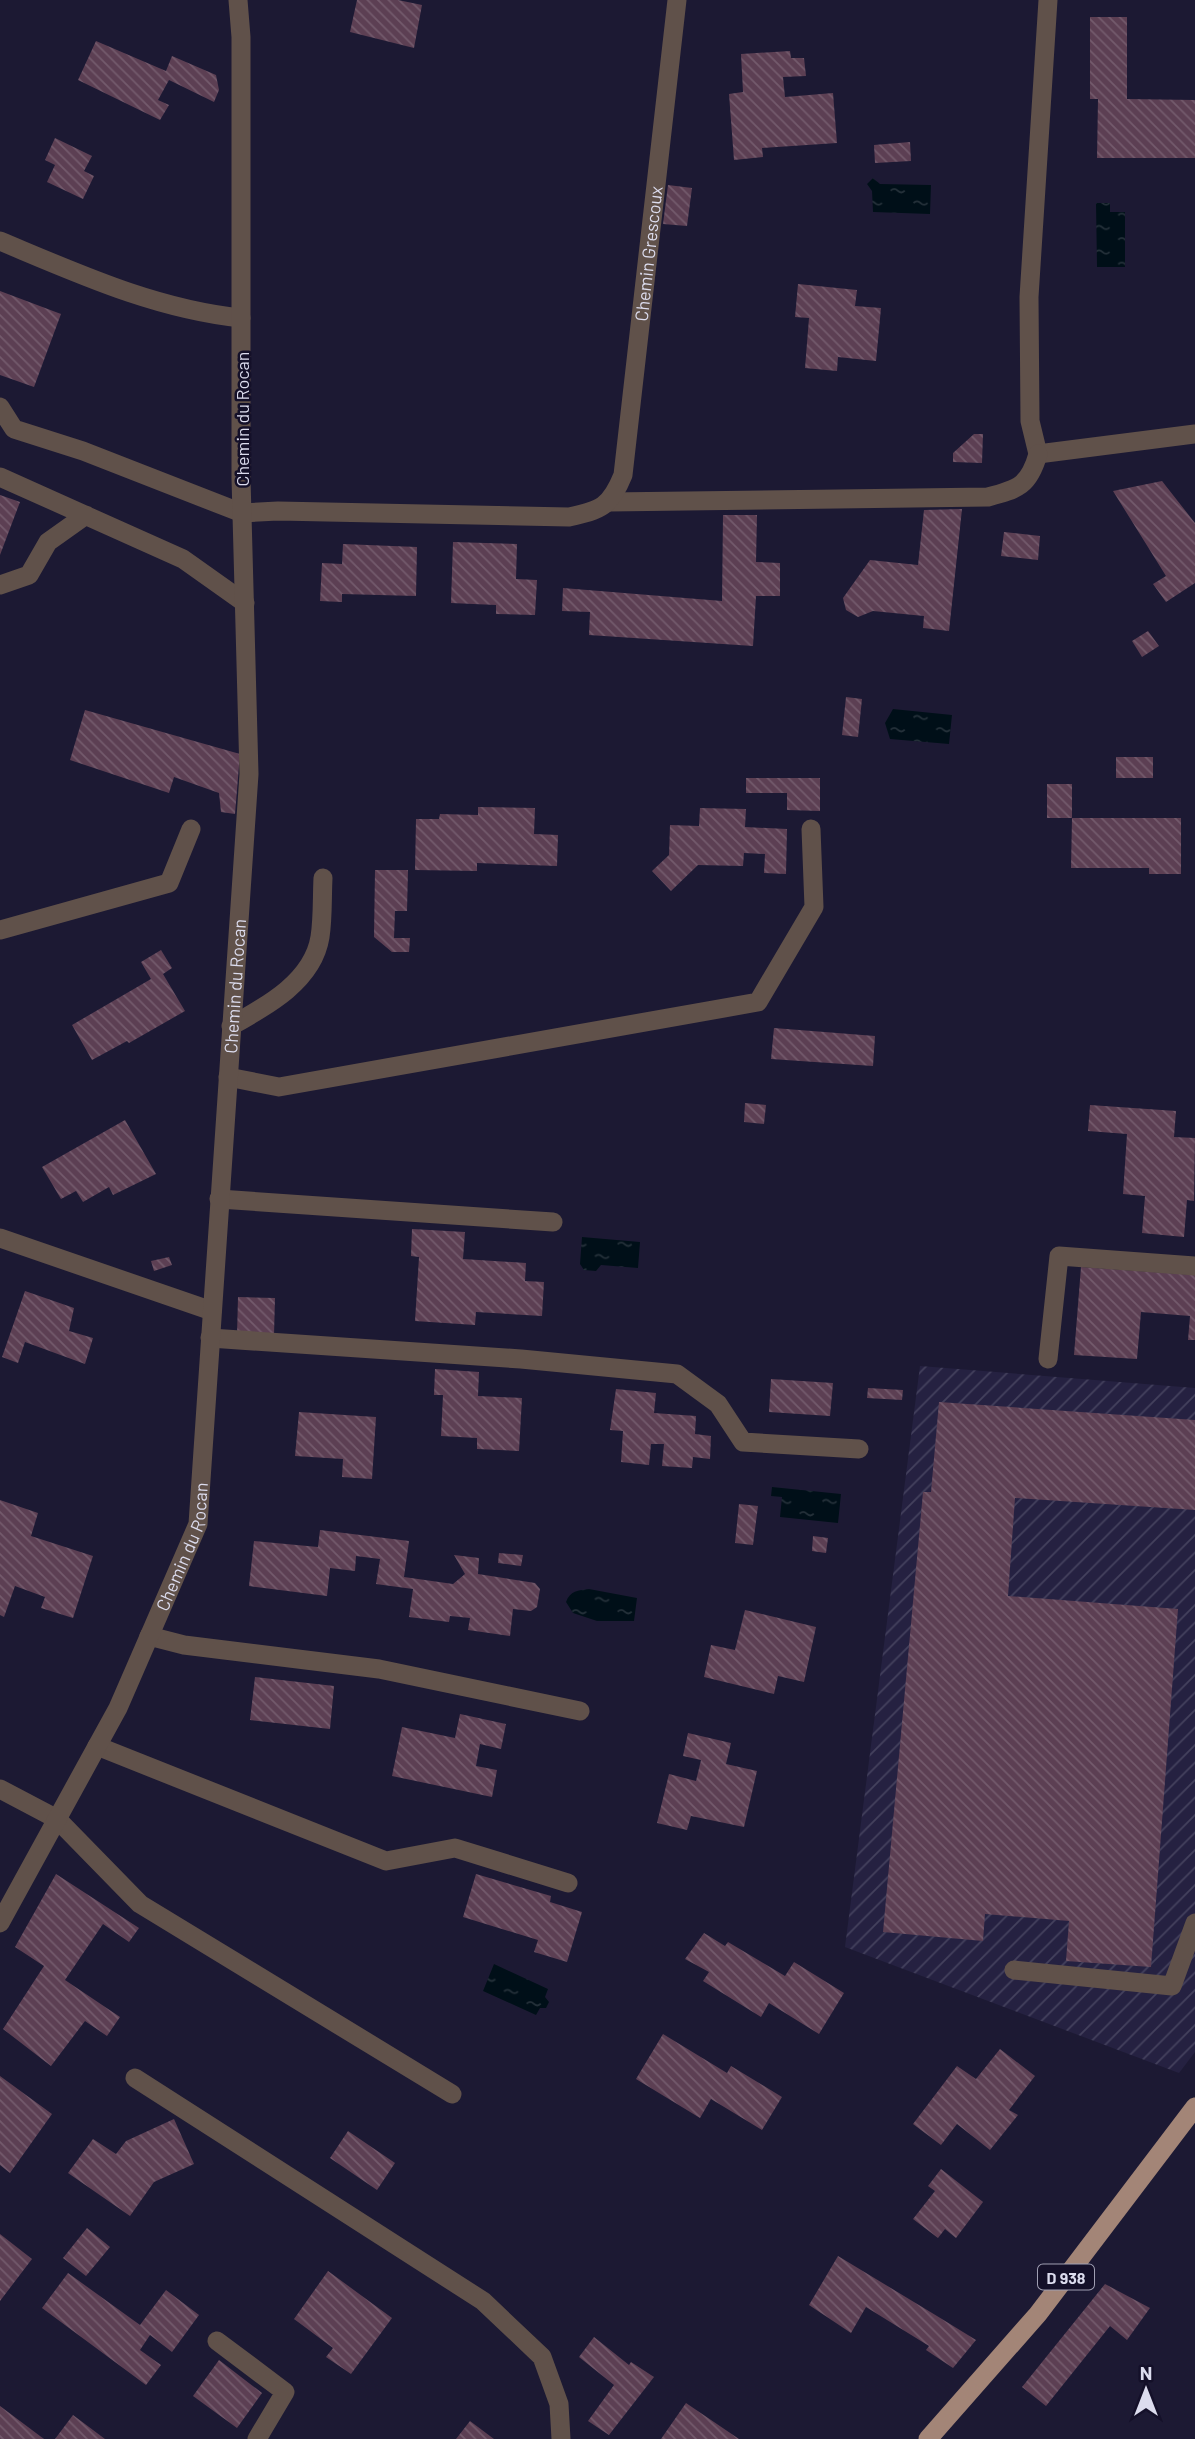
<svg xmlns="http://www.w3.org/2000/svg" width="1195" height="2439" font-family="Barlow,sans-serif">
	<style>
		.industrial { fill: url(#industrial-furrows) }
		.water { fill: url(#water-ripples) }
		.building { fill: url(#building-back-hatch) }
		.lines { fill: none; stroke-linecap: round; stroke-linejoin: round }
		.service { stroke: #60514a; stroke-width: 19 }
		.minor { stroke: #60514a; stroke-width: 19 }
		.primary { stroke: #a38577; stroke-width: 19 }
		.labels { text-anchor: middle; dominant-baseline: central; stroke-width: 5; stroke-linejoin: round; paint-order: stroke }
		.shield { fill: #141029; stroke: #a09fb3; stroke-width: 2 }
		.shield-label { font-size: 16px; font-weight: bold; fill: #dcdcee }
		.street-label { font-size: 18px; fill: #dcdcee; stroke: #141029 }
	</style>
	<defs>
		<pattern id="industrial-furrows" width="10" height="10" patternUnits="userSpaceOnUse" patternTransform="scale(1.75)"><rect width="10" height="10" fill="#252141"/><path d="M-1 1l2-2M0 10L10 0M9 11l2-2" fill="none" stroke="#44415d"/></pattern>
		<pattern id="water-ripples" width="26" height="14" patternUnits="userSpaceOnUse" patternTransform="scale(1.75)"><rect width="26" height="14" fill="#000f18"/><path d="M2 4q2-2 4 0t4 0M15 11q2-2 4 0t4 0" fill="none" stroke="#25313a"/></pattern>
		<pattern id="building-back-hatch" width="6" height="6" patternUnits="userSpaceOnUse" patternTransform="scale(1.75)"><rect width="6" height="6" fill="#5c3f53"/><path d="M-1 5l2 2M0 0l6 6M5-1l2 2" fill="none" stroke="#735a6c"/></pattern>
	</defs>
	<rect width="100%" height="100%" fill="#1c1933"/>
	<!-- industrial -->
	<path class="industrial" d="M920,1366L1195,1388V2052L1179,2073L845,1947Z"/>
	<!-- water -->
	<path class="water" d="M873,178L880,184L931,185L930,214L873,212L872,191L867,184Z
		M1096,203H1110V212H1125V267H1097Z
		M893,709L952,715L949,744L890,739L885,723Z
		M582,1237L640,1242L638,1268L601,1265L596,1271L584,1270L580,1264Z
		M772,1487L841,1494L838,1523L780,1517L782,1497L771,1496Z
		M589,1589L637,1598L634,1621H597L573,1613L566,1602C570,1591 578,1590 589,1589Z
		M494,1964L548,1989L545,1997L549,2002L546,2008H540L536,2015L483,1991Z"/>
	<!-- building -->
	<path class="building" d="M357,0H398L422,5L414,48L350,32Z
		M1090,17H1127V99L1195,100V158H1097L1098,99H1090Z
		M96,41L166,71L172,56L216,75L219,90L214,102L169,80L158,100L169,105L160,120L78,80Z
		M790,51L791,58H804L806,76L783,77L785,97L833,93L837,143L762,148L763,157L734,160L729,94L743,92L741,54Z
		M55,138L92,156L84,171L94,176L83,199L47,182L55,165L45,160Z
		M910,142L911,161L875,163L874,145Z
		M668,185L692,188L687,226L663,224Z
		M798,284L857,290L855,306L881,308L876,361L838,357L837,371L805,368L809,318L795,317Z
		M0,291L61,314L34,387L0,375Z
		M974,434H983L982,463L953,462V453Z
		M1162,481L1195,523V583L1166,602L1153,584L1166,576L1113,491Z
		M0,495L20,502L0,555Z
		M962,509L949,631L923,628L924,616L873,611L858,617L846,610L843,598L870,560L918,565L924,510Z
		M723,515H757L756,562L780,563V596H756L753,646L589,635L590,612L562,611L563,588L722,601Z
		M1004,532L1040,536L1038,560L1001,556Z
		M453,542L517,544L516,579L537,580L535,615L496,614V605L451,603Z
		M343,544L417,547L416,596L342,594V602L320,601L322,563L342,564Z
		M1148,631L1159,646L1142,657L1132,641Z
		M846,697L862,699L858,737L842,735Z
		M85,710L240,754L235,814L221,812L219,793L174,777L169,793L70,760Z
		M1116,757H1153V778H1116Z
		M746,778H820V811L787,810V793H746Z
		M1047,784H1072V818H1047Z
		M478,807L535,808L534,834L558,835L557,866L477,863V871L415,870L416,819H439L440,814L478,815Z
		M700,808L746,809L745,827L787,829L786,874L764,873L765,854L744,853L743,866L698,865L671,891L652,871L669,855L670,825L699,826Z
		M1072,818H1181V874H1149V868H1071Z
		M375,870H408L407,911H395L394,938H410L409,952H392L374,937Z
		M161,950L172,968L163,974L185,1011L129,1043L127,1041L92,1060L72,1025L151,979L141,962Z
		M774,1028L875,1036L873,1066L771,1059Z
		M745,1103L766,1105L764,1124L744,1122Z
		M1090,1105L1176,1111L1174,1137L1195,1138L1194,1201L1187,1200L1184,1237L1142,1233L1145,1196L1123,1194L1127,1134L1088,1131Z
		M125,1120L156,1174L113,1195L109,1187L83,1202L76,1191L61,1199L42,1167Z
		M412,1229L465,1232L463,1259L526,1263L525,1281L544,1282L542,1316L476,1312L475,1325L415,1321L419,1257L411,1256Z
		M169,1257L172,1265L154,1271L151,1261Z
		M1081,1267L1195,1275V1340H1188L1190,1316L1141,1312L1137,1359L1074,1355Z
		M25,1291L74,1308L69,1331L93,1338L85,1364L25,1342L18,1363L2,1357Z
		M238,1297L275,1298L274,1335H237Z
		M435,1369L479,1372L478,1396L522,1398L519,1451L477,1449V1438L441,1436L443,1395H434Z
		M771,1379L833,1383L830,1416L769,1412Z
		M868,1388L903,1390L902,1400L867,1398Z
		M616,1389L656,1393L654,1413L696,1416L695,1434L711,1436L710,1459L693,1457L692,1468L662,1466L664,1444H651L649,1465L621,1462L623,1431L610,1430Z
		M939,1402L1195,1420V1510L1015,1498L1008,1596L1178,1609L1151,1967L1066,1961L1069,1921L985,1914L983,1941L883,1932L923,1492H931Z
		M299,1412L376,1417L372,1479L342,1477L343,1459L295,1456Z
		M0,1500L38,1513L31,1536L93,1556L73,1618L41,1608L45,1597L15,1586L4,1617L0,1615Z
		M739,1504L758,1506L753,1545L735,1543Z
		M320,1530L409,1541L404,1577L453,1584L465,1574L454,1555L479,1558L478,1574L535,1583L540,1589L537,1607L531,1611L513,1609L510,1636L468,1630L470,1618L450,1616L449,1622L409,1617L413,1589L376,1584L380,1559L356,1556L355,1571L330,1568L327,1596L249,1586L254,1541L318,1547Z
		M813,1536L828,1538L826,1553L812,1551Z
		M499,1553L523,1555L521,1566L498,1563Z
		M745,1610L816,1627L804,1682L778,1676L774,1694L704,1677L711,1645L735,1650Z
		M255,1677L334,1686L330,1729L250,1720Z
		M460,1714L506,1724L501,1749L480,1744L476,1766L497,1770L492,1797L392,1776L402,1727L455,1738Z
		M688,1733L731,1743L726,1764L757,1771L744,1827L691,1816L687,1830L657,1823L669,1774L696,1781L701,1760L683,1756Z
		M56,1874L139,1928L129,1942L103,1924L65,1980L120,2017L107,2036L85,2021L51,2066L3,2029L44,1966L15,1947Z
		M476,1874L551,1896L550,1902L582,1912L567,1962L534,1952L538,1940L463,1917Z
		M704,1933L725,1946L728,1942L785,1976L794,1962L844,1993L819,2034L769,2003L761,2017L703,1981L709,1972L685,1959Z
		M663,2034L727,2073L731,2066L782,2097L762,2130L711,2099L700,2118L636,2079Z
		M1000,2049L1035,2076L1009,2110L1018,2115L990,2150L957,2124L941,2145L913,2124L957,2066L976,2079Z
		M0,2076L52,2114L10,2173L0,2165Z
		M174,2119L194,2164L154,2182L130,2216L68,2173L93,2139L116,2154L126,2141Z
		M348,2131L395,2163L377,2190L330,2158Z
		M941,2169L983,2202L956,2238L945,2229L938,2238L913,2219L935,2191L928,2186Z
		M87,2228L110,2247L86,2276L63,2258Z
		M0,2234L32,2259L0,2301Z
		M838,2256L937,2316L976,2340L953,2368L926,2350L929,2346L866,2307L851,2333L809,2305Z
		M328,2271L392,2318L351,2374L326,2357L333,2348L294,2319Z
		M68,2273L140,2325L166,2290L199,2315L172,2352L150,2335L140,2350L161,2365L146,2385L42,2308Z
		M1105,2284L1150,2308L1127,2340L1110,2326L1046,2406L1022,2387Z
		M594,2337L629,2365L631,2362L654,2377L609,2435L588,2421L614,2385L579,2357Z
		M219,2360L262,2393L237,2428L193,2396Z
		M686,2403L739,2439H661Z
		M0,2406L44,2439H0Z
		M73,2415L105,2439H55Z
		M470,2421L494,2439H456Z"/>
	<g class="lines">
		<!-- service -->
		<path class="service" d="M1048,0L1029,297L1030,421L1038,454L1195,434
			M0,407L14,429L83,451L242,513
			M0,477L183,559L245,603
			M0,585L29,575L48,542L86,515
			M0,930L169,883L191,829
			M231,1026C267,1006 313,981 320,937C323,918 322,897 323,878
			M228,1077L279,1087L758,1002L814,907L811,829
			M219,1199L553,1222
			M210,1338L521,1359L677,1374L718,1404L743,1442L859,1449
			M1048,1359L1059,1256L1195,1266
			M97,1746L386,1861L455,1848L568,1883
			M0,1789L57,1819L140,1904L452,2094
			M1014,1970L1172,1986L1195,1923
			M135,2078L483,2301L542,2357L559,2404L561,2439
			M217,2341L285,2392L257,2439"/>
		<!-- minor -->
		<g class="minor">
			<path d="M0,241C79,274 155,309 241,318"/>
			<path d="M609,502L988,497C1018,489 1029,486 1038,454"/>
			<path id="s1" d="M242,513L278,511L569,517C601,510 610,507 623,475L677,0"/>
			<path d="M0,1238L212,1311"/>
			<path d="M149,1636L184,1645L379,1669L580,1711"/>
			<path id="s2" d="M0,1923L118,1708L198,1524L249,774L241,478V37L238,0"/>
		</g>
		<!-- primary -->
		<path class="primary" d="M928,2439L1038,2314L1195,2107"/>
	</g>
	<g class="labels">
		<!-- shield labels -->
		<rect class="shield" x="1038" y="2264.5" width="56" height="25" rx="5"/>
		<g class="shield-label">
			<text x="1066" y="2277">D 938</text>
		</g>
		<!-- street labels -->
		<g class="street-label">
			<text stroke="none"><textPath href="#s1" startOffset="623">Chemin Grescoux</textPath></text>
			<text transform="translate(242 419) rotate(-90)">Chemin du Rocan</text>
			<text stroke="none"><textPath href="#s2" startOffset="985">Chemin du Rocan</textPath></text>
			<text stroke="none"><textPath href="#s2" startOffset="420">Chemin du Rocan</textPath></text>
		</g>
	</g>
	<!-- north arrow -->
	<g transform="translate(1146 2390)" stroke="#141029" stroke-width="5" paint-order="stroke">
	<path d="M0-5L12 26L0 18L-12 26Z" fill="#dcdcee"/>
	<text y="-10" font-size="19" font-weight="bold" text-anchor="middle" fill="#dcdcee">N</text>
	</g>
</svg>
